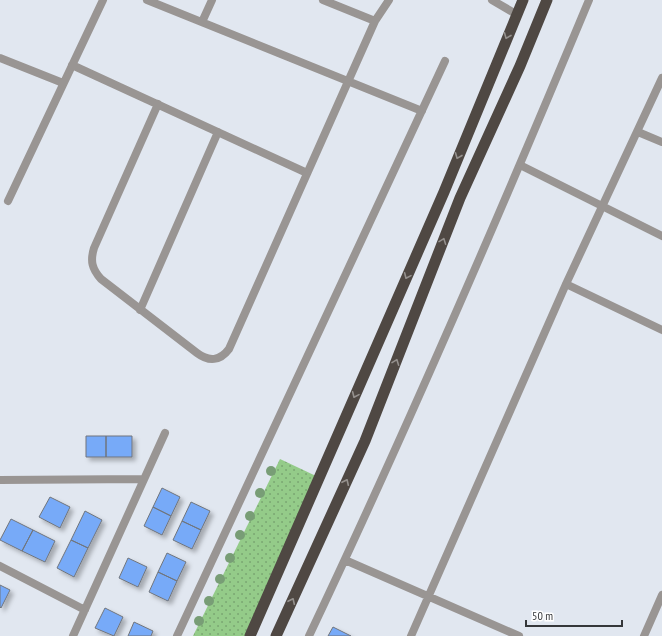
<svg xmlns="http://www.w3.org/2000/svg" width="662" height="636" font-family="'PT Sans Narrow',sans-serif">
	<style>
		.grass { fill: url(#grass-dots) }
		.building { fill: #77aaf8; stroke: #70757c; filter: url(#shadow) }
		.lines { fill: none; stroke-linecap: round; stroke-linejoin: round }
		.minor { stroke: #999593; stroke-width: 8 }
		.trunk { stroke: #4f4843; stroke-width: 11 }
		.tree { fill: #789d76 }
		.oneway { stroke: #95918e }
	</style>
	<defs>
		<pattern id="grass-dots" width="8" height="8" patternUnits="userSpaceOnUse"><rect width="8" height="8" fill="#94cb89"/><path d="M2 2h.1M6 6h.1" fill="none" stroke="#7aa671" stroke-width="1.8" stroke-linecap="round"/></pattern>
		<filter id="shadow"><feDropShadow dx="3.5" dy="3.5" stdDeviation="2" flood-color="#0004"/></filter>
	</defs>
	<rect width="100%" height="100%" fill="#e1e7f0"/>
	<!-- grass -->
	<path class="grass" d="M280,459L316,476L246,636H193Z"/>
	<!-- building -->
	<path class="building" d="M86,436H106V457H86Z
		M106,436H132V457H106Z
		M162,488L180,497L171,516L153,507Z
		M50,497L70,507L60,528L39,517Z
		M191,502L210,511L201,530L182,521Z
		M153,507L171,516L162,535L144,526Z
		M85,511L102,520L88,548L71,540Z
		M11,519L33,530L22,551L0,540Z
		M182,521L201,530L192,549L173,540Z
		M33,530L55,541L45,562L22,551Z
		M71,540L88,548L74,577L57,568Z
		M167,553L186,562L177,581L158,572Z
		M128,558L147,567L138,587L119,578Z
		M158,572L177,581L168,601L149,592Z
		M0,585L10,590L1,608L0,607Z
		M105,608L123,617L114,636L95,628Z
		M134,622L153,631L151,636H128Z
		M333,627L351,636H328Z"/>
	<g class="lines">
		<!-- minor -->
		<path class="minor" d="M147,0L422,111
			M323,0L375,21
			M492,0L516,14
			M202,22L212,0
			M0,58L63,83
			M72,65L307,173
			M158,104L94,248C90,261 92,269 101,279L197,353C209,362 220,361 229,349L375,21L389,0
			M638,132L662,142
			M520,165L662,236
			M8,201L103,0
			M566,284L662,330
			M140,310L218,132
			M0,480L144,479
			M345,560L519,636
			M0,566L85,610
			M73,636L165,433
			M177,636L445,61
			M309,636C408,427 500,214 589,0
			M411,636L566,284L662,78
			M644,636L662,595"/>
		<!-- trunk -->
		<path class="trunk" d="M250,636L444,192L523,0
			M276,636L365,441L460,198L520,66L547,0"/>
	</g>
	<!-- trees -->
	<g class="tree">
		<circle cx="271" cy="471" r="5"/>
		<circle cx="260" cy="493" r="5"/>
		<circle cx="250" cy="516" r="5"/>
		<circle cx="240" cy="535" r="5"/>
		<circle cx="230" cy="558" r="5"/>
		<circle cx="220" cy="579" r="5"/>
		<circle cx="209" cy="601" r="5"/>
		<circle cx="199" cy="621" r="5"/>
	</g>
	<!-- one-way arrows -->
	<defs><path id="oneway-chevron" d="M-2-3.5L2.5 0L-2 3.5" fill="none" stroke-width="1.6" stroke-linecap="round" stroke-linejoin="round"/></defs>
	<g class="oneway">
		<use href="#oneway-chevron" transform="translate(507 36) rotate(112)"/>
		<use href="#oneway-chevron" transform="translate(458 156) rotate(112)"/>
		<use href="#oneway-chevron" transform="translate(443 241) rotate(-69)"/>
		<use href="#oneway-chevron" transform="translate(407 276) rotate(114)"/>
		<use href="#oneway-chevron" transform="translate(396 362) rotate(-69)"/>
		<use href="#oneway-chevron" transform="translate(355 395) rotate(114)"/>
		<use href="#oneway-chevron" transform="translate(346 482) rotate(-65)"/>
		<use href="#oneway-chevron" transform="translate(292 601) rotate(-65)"/>
	</g>
	<!-- scale -->
	<path d="M526 620v6h96v-6" fill="none" stroke="#35373a" stroke-width="2"/>
	<text x="532" y="620" font-size="12" fill="#35373a" stroke="#ffffff" stroke-width="3" paint-order="stroke">50 m</text>
</svg>
